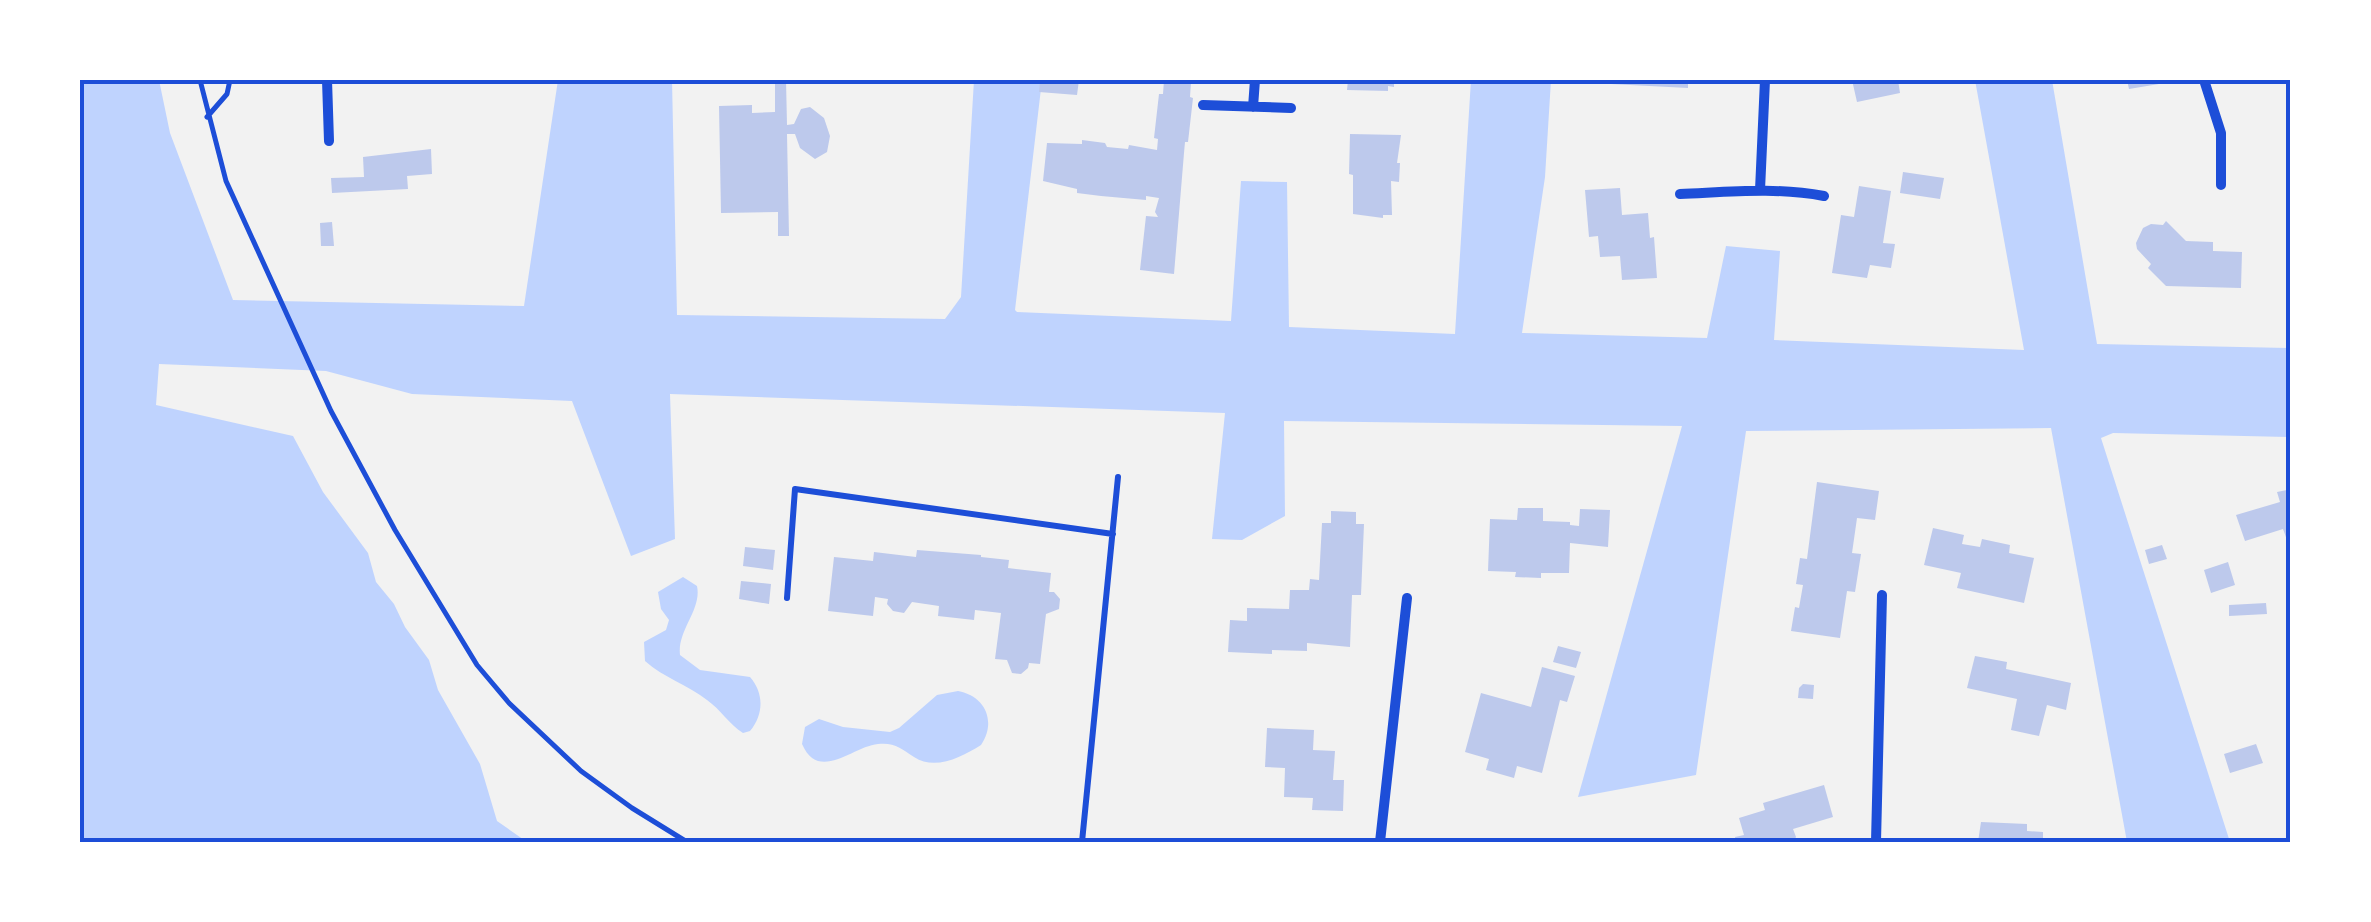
<svg xmlns="http://www.w3.org/2000/svg" width="2371" height="922" font-family="Poppins,sans-serif">
	<style>
		.water { fill: #bfd3fe }
		.building { fill: #bdc9ec }
		.lines { fill: none; stroke-linecap: round; stroke-linejoin: round }
		.path { stroke: #1d4ed8; stroke-width: 5 }
		.service { stroke: #1d4ed8; stroke-width: 6 }
		.minor { stroke: #1d4ed8; stroke-width: 10 }
		.neatline { fill: none; stroke: #1d4ed8; stroke-width: 4 }
	</style>
	<rect width="100%" height="100%" fill="#f2f2f2"/>
	<!-- water -->
	<path class="water" d="M80,80H159L170,133L233,300L524,306L558,80H672L677,315L945,319L961,297L974,80H1042L1015,310L1017,312L1231,321L1241,181L1287,182L1289,327L1455,334L1471,80H1551L1545,177L1522,333L1707,338L1726,246L1780,251L1774,340L2024,350L1975,80H2052L2097,344L2291,348V437L2113,433L2101,438L2230,842H2127L2051,428L1746,431L1696,775L1578,797L1682,426L1284,421L1285,516L1242,540L1212,539L1225,413L670,394L675,539L631,556L572,401L412,394L326,371L159,364L156,405L293,436L323,492L368,553L376,582L394,604L405,627L429,660L438,690L480,764L497,821L527,842H80Z
		M683,577L697,586C702,610 677,630 680,655L700,670L750,677C764,693 764,714 750,731L743,733C729,724 721,710 707,700C688,685 664,678 645,661L644,642L666,630L669,620L661,609L658,592Z
		M958,691C985,696 997,721 981,745C962,757 935,771 914,757C902,749 894,742 878,744C853,746 819,783 802,744L805,727L819,719L843,727L890,732L899,728L937,695Z"/>
	<!-- building -->
	<path class="building" d="M775,80H786L787,125L794,124L801,109L810,107L824,118L830,136L827,152L815,159L800,148L795,134H787L789,236H778V212L721,213L719,106L752,105V113L775,112Z
		M1040,80H1079L1077,95L1039,92Z
		M1164,80L1191,82L1190,97L1193,98L1188,142H1185L1184,153L1174,274L1140,270L1146,216L1158,217L1155,212L1159,198L1146,196V200L1101,196L1077,193V189L1043,181L1047,143L1082,144V140L1105,143L1107,147L1128,149L1129,145L1157,150L1158,139L1154,138L1159,94H1163Z
		M1348,80H1394V87L1388,86V91L1347,90Z
		M1611,80H1688V88L1611,84Z
		M1852,80H1898L1900,93L1857,102Z
		M2127,80H2158L2159,84L2129,89Z
		M1350,134L1401,135L1397,163H1400L1399,182L1391,181L1392,215H1383V218L1353,214V175L1349,174Z
		M431,149L432,174L407,176L408,189L332,193L331,178L364,177L363,157Z
		M1903,172L1944,178L1940,199L1900,193Z
		M1859,186L1891,191L1883,243L1895,244L1891,268L1870,265L1867,278L1832,273L1841,215L1854,217Z
		M1620,188L1622,215L1648,213L1650,238L1654,237L1657,278L1622,280L1620,256L1600,257L1598,236L1589,237L1585,190Z
		M2166,221L2186,241L2213,242V251L2242,252L2241,288L2166,286L2148,268L2151,264L2137,249L2136,243L2143,228L2151,224L2163,225Z
		M332,222L334,246H321L320,223Z
		M1817,482L1879,491L1875,520L1857,518L1852,553L1861,554L1855,592L1847,591L1840,638L1791,631L1795,607L1799,608L1803,585L1796,584L1800,558L1807,559Z
		M2291,489V551L2283,529L2245,541L2236,515L2280,502L2277,492Z
		M1518,508H1543V521L1570,522V525L1579,526L1580,509L1610,510L1608,547L1570,543L1569,573H1541V578L1515,577L1516,572L1488,571L1490,519L1517,520Z
		M1331,511L1356,512V524H1364L1361,595H1352L1350,647L1307,643V651L1272,650V654L1228,652L1230,620L1247,621V608L1289,609L1290,590H1309L1310,579L1319,580L1322,523H1331Z
		M1933,528L1964,535L1962,544L1980,547L1982,539L2010,545L2009,553L2034,558L2024,603L1957,588L1961,573L1924,565Z
		M2162,545L2167,559L2149,564L2145,550Z
		M745,547L775,550L773,570L743,566Z
		M917,550L981,555V557L1009,560L1008,568L1051,573L1049,592H1054L1060,599L1059,609L1046,614L1040,664L1029,663L1028,668L1021,674L1012,673L1007,660L995,659L1001,613L975,610L974,620L938,616L939,606L912,602L904,613L893,611L887,604L888,599L875,597L873,616L828,611L834,557L873,561L874,552L916,557Z
		M2228,562L2235,585L2211,593L2204,570Z
		M741,581L771,584L769,604L739,599Z
		M2266,603L2267,614L2229,616V605Z
		M1558,646L1581,652L1576,668L1553,662Z
		M1975,656L2007,662L2006,669L2071,683L2066,710L2047,705L2039,736L2011,730L2017,699L1967,688Z
		M1542,667L1575,676L1567,702L1560,700L1542,773L1517,766L1514,778L1486,770L1489,759L1465,752L1481,693L1531,707Z
		M1803,684L1814,685L1813,699L1798,698L1799,688Z
		M1267,728L1314,730L1313,750L1335,751L1333,780H1344L1343,811L1312,810L1313,798L1284,797L1285,768L1265,767Z
		M2256,744L2263,763L2230,773L2224,754Z
		M1824,785L1833,817L1793,829L1796,837L1793,842H1736L1735,837L1744,835L1739,818L1765,810L1763,803Z
		M1981,822L2027,824V831L2043,832V842H1978Z"/>
	<g class="lines">
		<!-- path -->
		<path class="path" d="M200,80L226,181L331,411L395,530L477,665L509,703L581,771L632,808L687,842
			M207,117L227,94L230,80"/>
		<!-- service -->
		<path class="service" d="M787,598L795,489L1113,534
			M1082,842L1118,477"/>
		<!-- minor -->
		<path class="minor" d="M327,80L329,141
			M2204,80L2221,133V185
			M1203,105L1291,108
			M1253,107L1255,80
			M1760,190L1765,80
			M1680,194C1729,192 1776,187 1824,196
			M1380,842L1407,598
			M1876,842L1882,595"/>
	</g>
	<!-- border -->
	<rect width="2371" height="922" fill="none" stroke="#ffffff" stroke-width="165"/>
	<rect x="82" y="82" width="2206" height="758" class="neatline"/>
</svg>
